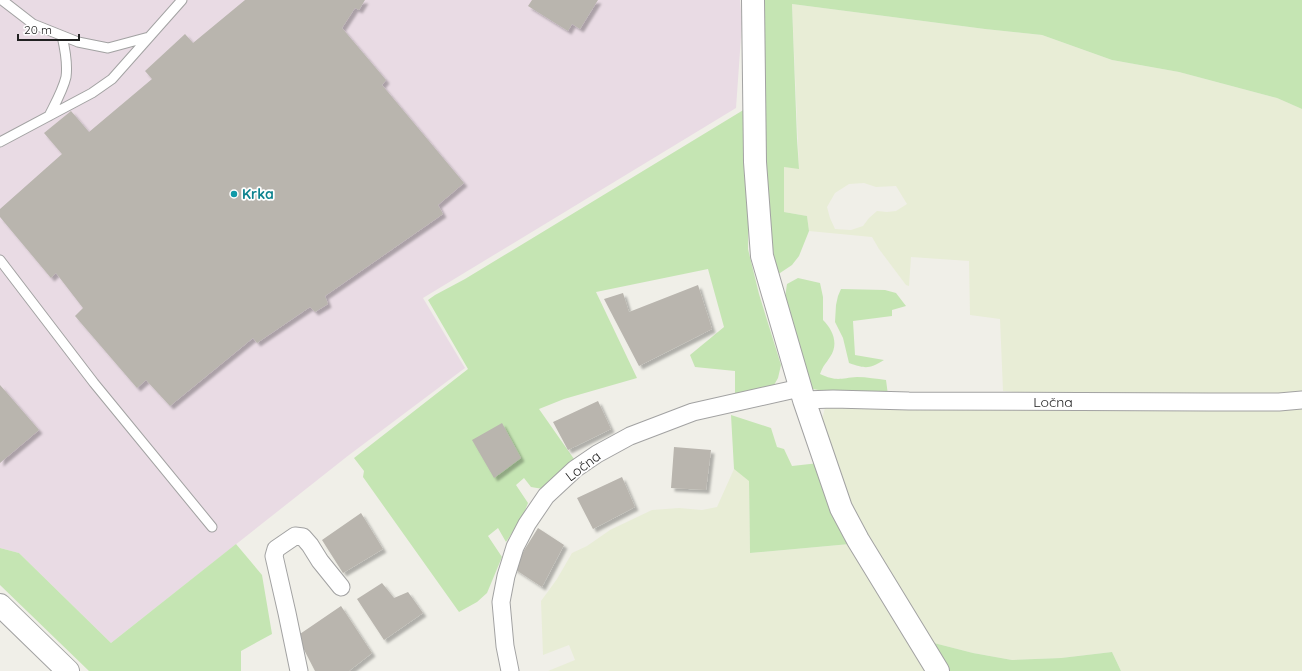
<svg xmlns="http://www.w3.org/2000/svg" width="1302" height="671" font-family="Quicksand,sans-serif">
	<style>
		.industrial { fill: #e9dbe4 }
		.farmland { fill: #e8edd6; fill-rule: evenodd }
		.grass { fill: #c5e5b3 }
		.building { fill: #b9b5ae; filter: url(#shadow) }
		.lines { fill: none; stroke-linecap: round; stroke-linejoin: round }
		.service-casing { stroke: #a2a2a2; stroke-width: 11 }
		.minor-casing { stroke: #a2a2a2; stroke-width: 19 }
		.tertiary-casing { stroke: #a2a2a2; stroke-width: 24 }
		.service { stroke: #fff; stroke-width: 9 }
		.minor { stroke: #fff; stroke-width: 17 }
		.tertiary { stroke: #fff; stroke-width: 22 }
		.culture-dot { fill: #0f9aa8; stroke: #fff; stroke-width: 1.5 }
		.labels { text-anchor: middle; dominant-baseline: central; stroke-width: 3.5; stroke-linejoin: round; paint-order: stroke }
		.culture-label { font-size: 14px; font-weight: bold; fill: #0d838f; stroke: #fff; text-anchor: start }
		.street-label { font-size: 14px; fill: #212121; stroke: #fff }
	</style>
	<defs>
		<filter id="shadow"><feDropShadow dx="3.5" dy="3.5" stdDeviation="1" flood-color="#0004"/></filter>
	</defs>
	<rect width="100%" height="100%" fill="#f0efe8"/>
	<!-- industrial -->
	<path class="industrial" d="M0,0H740L742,23L736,108L423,298L465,368L349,455L111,643L19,553L0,548Z"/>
	<!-- farmland -->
	<path class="farmland" d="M792,4L985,29L1042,35L1112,60L1179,72L1277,98L1302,109V393L1144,396L1041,394L1003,391L1000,319L970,315L969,261L911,257L909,286L906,285L879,249L872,237L809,231L807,216L784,212V167L799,168ZM864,183L876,187L896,186L907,204L896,211L887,212L877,211L869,218L863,226L851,230L835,229L830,218L827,207L835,193L849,184Z
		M1302,404V671H1121L1112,652L1061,658L1012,660L973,653L930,642L850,508L821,423L825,408L838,406Z
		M734,469L749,480L750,553L850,544L928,671H548L575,660L569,645L543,655L541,601L557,579L572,553L587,546L610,530L652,510L679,508L702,510L717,507Z"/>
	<!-- grass -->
	<path class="grass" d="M760,0H1302V109L1277,98L1179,72L1112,60L1042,35L985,29L792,4L797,139L799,169L784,167V212L807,216L809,231L799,256L792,265L777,275L767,211Z
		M745,109L749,196L748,249L759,294L781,365L778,378L774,385L735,396V371L695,367L690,355L724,327L708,269L596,292L637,378L564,399L539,409L574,459L543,489L531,487L524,478L516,485L528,503L522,518L506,542L498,528L488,536L502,557L487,593L477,602L459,612L363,477L364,471L354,458L468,369L428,300L435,295L465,279Z
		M798,278L820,283L823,297V320C833,330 839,344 830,357C825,365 824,364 820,374C837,382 841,378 857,377C867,377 877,379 886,380L888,395H846L813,389L803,375L784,304L787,284Z
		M841,289L885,290L896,293L906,306L892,310V316L853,321L855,355L884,360C869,369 866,369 849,363L843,338L835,322L836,305L838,296Z
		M731,415L771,428L777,447L784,449L792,466L819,463L827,489L844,539L850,544L750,553L749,481L734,469Z
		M236,544L262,575L272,634L241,651V671H89L0,585V548L19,553L111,643Z
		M930,642L973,653L1012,660L1061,658L1112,652L1121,671H949Z"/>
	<!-- building -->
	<path class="building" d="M245,0H365L359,10L355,8L342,28L386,80L382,85L464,183L438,205L443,214L325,296L328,304L315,312L310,307L257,343L253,338L170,406L146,380L137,388L75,316L83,308L56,273L51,278L0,217V209L62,154L44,133L71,111L89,132L152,79L145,71L185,34L193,43Z
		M532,0H598L580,29L572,24L568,31L528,6Z
		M698,285L712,329L639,366L604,299L623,293L629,312Z
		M0,385L39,430L0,463Z
		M598,401L611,429L568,450L553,422Z
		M502,423L521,458L494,478L472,440Z
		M674,447L711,450L706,490L671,488Z
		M622,477L635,507L593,529L577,498Z
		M361,513L383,549L343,573L322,540Z
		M538,528L564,545L542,587L513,568Z
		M382,583L394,598L408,592L423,613L384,640L357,599Z
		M341,606L372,653L349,671H315L297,636Z"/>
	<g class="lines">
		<defs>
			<path id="service" d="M2,0L33,24L78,42L108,48L149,37
				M49,116C55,104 63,90 66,77C68,63 65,49 62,36
				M0,142L92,93L112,79L182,0
				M0,260L94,383L212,527"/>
			<path id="minor" d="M804,400L833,399L909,401L1209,402H1279L1302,400
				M299,671L287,613L274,556L276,549L295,536L303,537L310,545L320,561L341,587
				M510,671L505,646L501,602L506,576L515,547L527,524L546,496L575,469L597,454L630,436L693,412L800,388"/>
			<path id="tertiary" d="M753,0L755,162L762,256L804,400L841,508L858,540L938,671
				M0,605L68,671"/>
		</defs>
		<!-- service casing -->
		<use href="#service" class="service-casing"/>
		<!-- minor casing -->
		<use href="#minor" class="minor-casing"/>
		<!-- tertiary casing -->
		<use href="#tertiary" class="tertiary-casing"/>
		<!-- service -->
		<use href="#service" class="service"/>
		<!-- minor -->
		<use href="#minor" class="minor"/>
		<!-- tertiary -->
		<use href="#tertiary" class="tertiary"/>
	</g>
	<!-- markers -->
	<circle class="culture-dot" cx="234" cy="194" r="4"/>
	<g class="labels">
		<!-- culture labels -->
		<g class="culture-label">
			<text x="242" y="194">Krka</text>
		</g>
		<!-- street labels -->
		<g class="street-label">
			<text x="1053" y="402">Ločna</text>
			<text transform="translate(583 466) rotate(-37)">Ločna</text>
		</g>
	</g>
	<!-- scale -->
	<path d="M18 34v6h61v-6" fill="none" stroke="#212121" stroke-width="2"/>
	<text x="24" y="34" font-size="12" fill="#212121" stroke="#ffffff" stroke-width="3" paint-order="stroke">20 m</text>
</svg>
